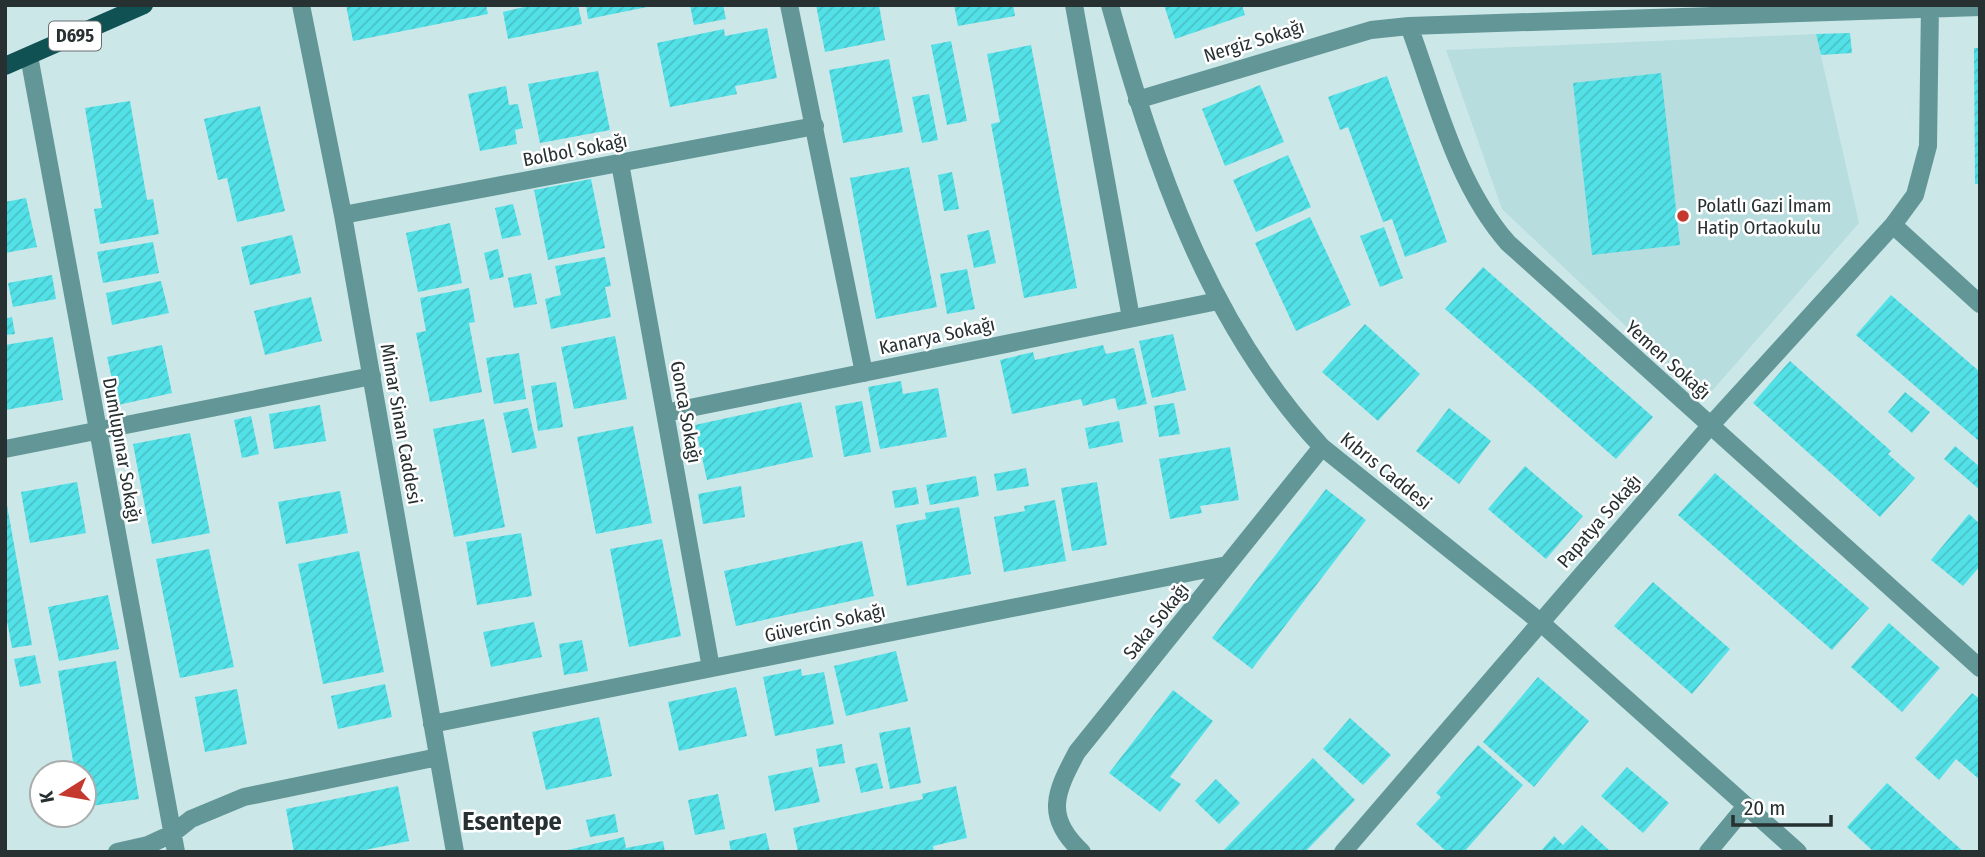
<svg xmlns="http://www.w3.org/2000/svg" width="1985" height="857" font-family="'Fira Sans Condensed',sans-serif">
	<style>
		.built { fill: #b7ddde }
		.building { fill: url(#building-hatch) }
		.lines { fill: none; stroke-linecap: round; stroke-linejoin: round }
		.minor { stroke: #639697; stroke-width: 18 }
		.major { stroke: #105153; stroke-width: 18 }
		.poi-dot { fill: #c5382e; stroke: #fff; stroke-width: 2.5 }
		.labels { text-anchor: middle; dominant-baseline: central; stroke-width: 5; stroke-linejoin: round; paint-order: stroke }
		.shield { fill: #fff; stroke: #686f70; stroke-width: 2 }
		.shield-label { font-size: 18px; font-weight: bold; fill: #273132 }
		.street-label { font-size: 19px; fill: #273132; stroke: #fff }
		.poi-label { font-size: 19px; fill: #273132; stroke: #fff; text-anchor: start }
		.district-label { font-size: 26px; font-weight: bold; fill: #273132; stroke: #fff }
	</style>
	<defs>
		<pattern id="building-hatch" width="6" height="6" patternUnits="userSpaceOnUse" patternTransform="scale(1.75)"><rect width="6" height="6" fill="#52e1e7"/><path d="M-1 1l2-2M0 6l6-6M5 7l2-2" fill="none" stroke="#48c2c7"/></pattern>
	</defs>
	<rect width="100%" height="100%" fill="#cbe7e8"/>
	<!-- built -->
	<path class="built" d="M1816,34L1859,223L1704,400L1502,209L1446,50Z"/>
	<!-- building -->
	<path class="building" d="M346,5H486L488,14L353,41Z
		M533,5H578L582,24L508,39L503,12Z
		M586,5H652V6L588,19Z
		M690,5H723L726,19L694,25Z
		M816,5H879L885,40L825,52Z
		M954,5H1013L1015,16L958,26Z
		M1164,5H1242L1245,15L1175,39Z
		M767,28L777,78L735,86L737,94L670,107L657,43L724,29L725,36Z
		M1850,33L1852,53L1821,55L1816,34Z
		M951,41L967,121L947,125L931,45Z
		M1031,45L1077,288L1024,298L991,124L1000,122L987,54Z
		M1974,48H1980V184H1975Z
		M889,59L903,132L843,143L829,70Z
		M598,71L610,130L540,143L528,84Z
		M1661,73L1680,245L1592,255L1573,83Z
		M1387,76L1447,242L1405,257L1392,219L1383,222L1348,127L1340,130L1328,97Z
		M1260,85L1284,142L1225,166L1202,109Z
		M506,86L509,105L518,104L523,128L515,130L517,144L480,151L468,94Z
		M929,94L938,140L922,143L912,97Z
		M130,101L147,200L153,199L159,234L100,244L94,209L102,208L85,108Z
		M260,106L285,211L237,222L227,178L218,180L204,119Z
		M1288,155L1311,207L1256,232L1233,180Z
		M909,167L937,307L876,319L850,178Z
		M952,172L959,209L944,211L938,175Z
		M591,179L605,248L548,260L534,190Z
		M26,198L37,247L5,253V202Z
		M513,204L521,235L502,239L495,208Z
		M1310,217L1351,305L1296,331L1255,243Z
		M450,223L462,283L418,292L406,233Z
		M1384,227L1403,278L1380,287L1360,236Z
		M989,230L996,263L974,268L967,235Z
		M292,235L301,273L250,285L241,247Z
		M153,242L159,273L103,283L97,252Z
		M498,249L504,277L490,280L484,253Z
		M605,257L611,286L605,287L611,317L551,329L545,299L561,295L555,266Z
		M1483,267L1653,417L1616,459L1445,309Z
		M967,269L975,309L947,314L940,274Z
		M531,273L537,304L514,308L508,278Z
		M52,275L56,299L13,307L8,283Z
		M161,281L169,313L112,325L106,293Z
		M469,288L475,322L469,323L482,392L430,402L416,333L426,331L420,298Z
		M1891,295L1980,372V442L1856,335Z
		M311,297L322,341L265,355L254,311Z
		M12,317L15,334L5,335V319Z
		M1365,324L1420,374L1378,421L1322,372Z
		M1173,334L1186,390L1152,398L1139,341Z
		M615,336L627,399L574,409L561,347Z
		M53,337L63,400L5,410V345Z
		M162,345L172,393L118,405L107,357Z
		M1103,345L1106,354L1134,348L1147,404L1118,410L1115,398L1083,406L1081,399L1012,414L1000,360L1033,352L1035,360Z
		M519,353L526,399L494,404L486,358Z
		M1790,361L1891,451L1888,454L1915,478L1880,517L1753,403Z
		M901,381L903,394L938,388L947,437L880,449L868,387Z
		M556,382L563,427L538,431L531,386Z
		M1905,392L1930,412L1912,433L1888,412Z
		M862,401L871,452L844,457L835,406Z
		M801,402L813,457L707,480L695,425Z
		M1174,403L1180,434L1159,437L1154,406Z
		M320,405L326,441L274,449L269,414Z
		M528,408L537,448L512,453L503,413Z
		M1449,408L1491,441L1459,484L1416,451Z
		M251,416L259,454L242,458L234,420Z
		M484,419L505,527L454,537L433,429Z
		M1119,421L1123,442L1089,449L1085,428Z
		M633,426L652,523L596,534L577,437Z
		M190,433L210,533L152,544L133,444Z
		M1955,446L1980,467V490L1944,459Z
		M1230,447L1239,500L1200,506L1202,513L1170,519L1159,459Z
		M1525,466L1583,516L1546,559L1488,509Z
		M1026,468L1029,486L997,491L994,474Z
		M1715,473L1869,608L1832,650L1678,515Z
		M976,476L979,496L930,505L926,485Z
		M77,482L86,533L30,543L21,492Z
		M1097,482L1107,545L1072,551L1061,488Z
		M741,486L745,517L703,524L698,494Z
		M916,487L919,504L895,508L892,491Z
		M1326,489L1366,520L1252,669L1212,638Z
		M340,491L348,533L286,544L278,502Z
		M5,494L32,645L12,648L5,610Z
		M1055,500L1066,561L1004,572L994,517L1025,511L1024,506Z
		M959,507L971,574L907,586L896,525L926,519L925,513Z
		M1969,514L1980,524V566L1963,586L1931,560Z
		M521,533L532,596L477,605L466,542Z
		M662,539L681,636L629,647L610,549Z
		M862,541L874,596L736,626L724,571Z
		M209,549L234,667L180,678L156,559Z
		M359,551L384,672L323,684L298,564Z
		M1653,582L1730,649L1692,694L1614,626Z
		M108,595L119,649L59,661L48,607Z
		M534,622L542,657L491,667L483,632Z
		M1889,623L1940,668L1902,712L1851,667Z
		M582,640L588,671L564,675L559,644Z
		M896,651L908,701L846,716L834,666Z
		M35,655L41,683L20,687L14,659Z
		M116,661L139,799L84,807V773H75L58,671Z
		M801,669L802,676L824,672L834,724L775,736L763,677Z
		M1538,677L1589,721L1534,787L1483,742Z
		M385,684L392,717L338,729L331,696Z
		M736,687L747,736L679,751L668,702Z
		M237,689L247,744L205,752L195,697Z
		M1173,690L1213,721L1170,777L1181,784L1160,812L1109,773Z
		M1972,693L1980,699V780L1956,759L1939,780L1915,758Z
		M599,717L612,776L546,790L532,732Z
		M1350,718L1391,755L1363,785L1323,749Z
		M910,727L921,783L890,789L879,733Z
		M842,744L845,763L819,767L816,749Z
		M1478,745L1523,785L1464,852H1447L1416,824L1441,797L1436,793Z
		M1313,758L1355,800L1332,824L1305,852H1222Z
		M877,763L883,788L861,793L855,768Z
		M812,767L820,802L775,811L768,776Z
		M1627,767L1669,803L1643,833L1601,796Z
		M1216,779L1240,803L1219,824L1195,801Z
		M1887,783L1937,828L1964,852H1874L1847,827Z
		M398,786L409,841L355,852H294L286,809Z
		M956,786L967,838L933,846L934,852H798L793,828L923,799L922,794Z
		M718,794L725,829L695,835L688,800Z
		M615,814L618,832L590,837L586,820Z
		M1582,825L1611,852H1540L1554,836L1563,845Z
		M766,833L770,852H731L729,841Z
		M624,837L626,848L663,841L665,852H559Z"/>
	<g class="lines">
		<!-- minor -->
		<path class="minor" d="M301,5L343,215L455,852
			M789,5L864,373
			M1074,5L1131,318
			M1110,5C1155,165 1207,323 1322,447L1539,621L1798,852
			M1930,5L1928,146L1915,195L1893,225L1980,304
			M1409,26C1436,99 1456,184 1508,243L1980,668
			M29,56L176,852
			M1137,100L1371,30L1409,26L1980,7
			M620,163L711,668
			M343,215L815,126
			M665,413L1218,301
			M5,449L372,376
			M432,724L1227,565
			M117,852L148,845L172,834L191,819L244,797L438,757
			M1082,852C1044,817 1055,793 1077,752L1322,447
			M1343,852L1710,426L1893,225
			M1708,852L1746,806"/>
		<!-- major -->
		<path class="major" d="M5,66L144,5"/>
	</g>
	<!-- markers -->
	<circle class="poi-dot" cx="1683" cy="216" r="7"/>
	<g class="labels">
		<!-- shield labels -->
		<rect class="shield" x="49" y="21.5" width="52" height="29" rx="5"/>
		<g class="shield-label">
			<text x="75" y="36">D695</text>
		</g>
		<!-- street labels -->
		<g class="street-label">
			<text transform="translate(1254 41) rotate(-17)">Nergiz Sokağı</text>
			<text transform="translate(575 150) rotate(-11)">Bolbol Sokağı</text>
			<text transform="translate(937 336) rotate(-12)">Kanarya Sokağı</text>
			<text transform="translate(1668 360) rotate(42)">Yemen Sokağı</text>
			<text transform="translate(686 412) rotate(80)">Gonca Sokağı</text>
			<text transform="translate(401 424) rotate(80)">Mimar Sinan Caddesi</text>
			<text transform="translate(122 450) rotate(80)">Dumlupınar Sokağı</text>
			<text transform="translate(1386 471) rotate(39)">Kıbrıs Caddesi</text>
			<text transform="translate(1599 521) rotate(-49)">Papatya Sokağı</text>
			<text transform="translate(1156 621) rotate(-51)">Saka Sokağı</text>
			<text transform="translate(825 623) rotate(-12)">Güvercin Sokağı</text>
		</g>
		<!-- poi labels -->
		<g class="poi-label">
			<text x="1697" y="205">Polatlı Gazi İmam<tspan x="1697" dy="22">Hatip Ortaokulu</tspan></text>
		</g>
		<!-- district labels -->
		<g class="district-label">
			<text x="512" y="821">Esentepe</text>
		</g>
	</g>
	<!-- border -->
	<rect width="1985" height="857" fill="none" stroke="#273132" stroke-width="14"/>
	<!-- north arrow -->
	<g transform="translate(63 794) rotate(259)"><circle r="33" fill="#ffffff" stroke="#a9adad" stroke-width="2"/>
	<path d="M0-5L12 26L0 18L-12 26Z" fill="#c5382e"/>
	<text y="-10" font-size="19" font-weight="bold" text-anchor="middle" fill="#273132">K</text>
	</g>
	<!-- scale -->
	<path d="M1733 815v10h98v-10" fill="none" stroke="#273132" stroke-width="3.5"/>
	<text x="1744" y="815" font-size="21" fill="#273132" stroke="#ffffff" stroke-width="5" paint-order="stroke">20 m</text>
</svg>
